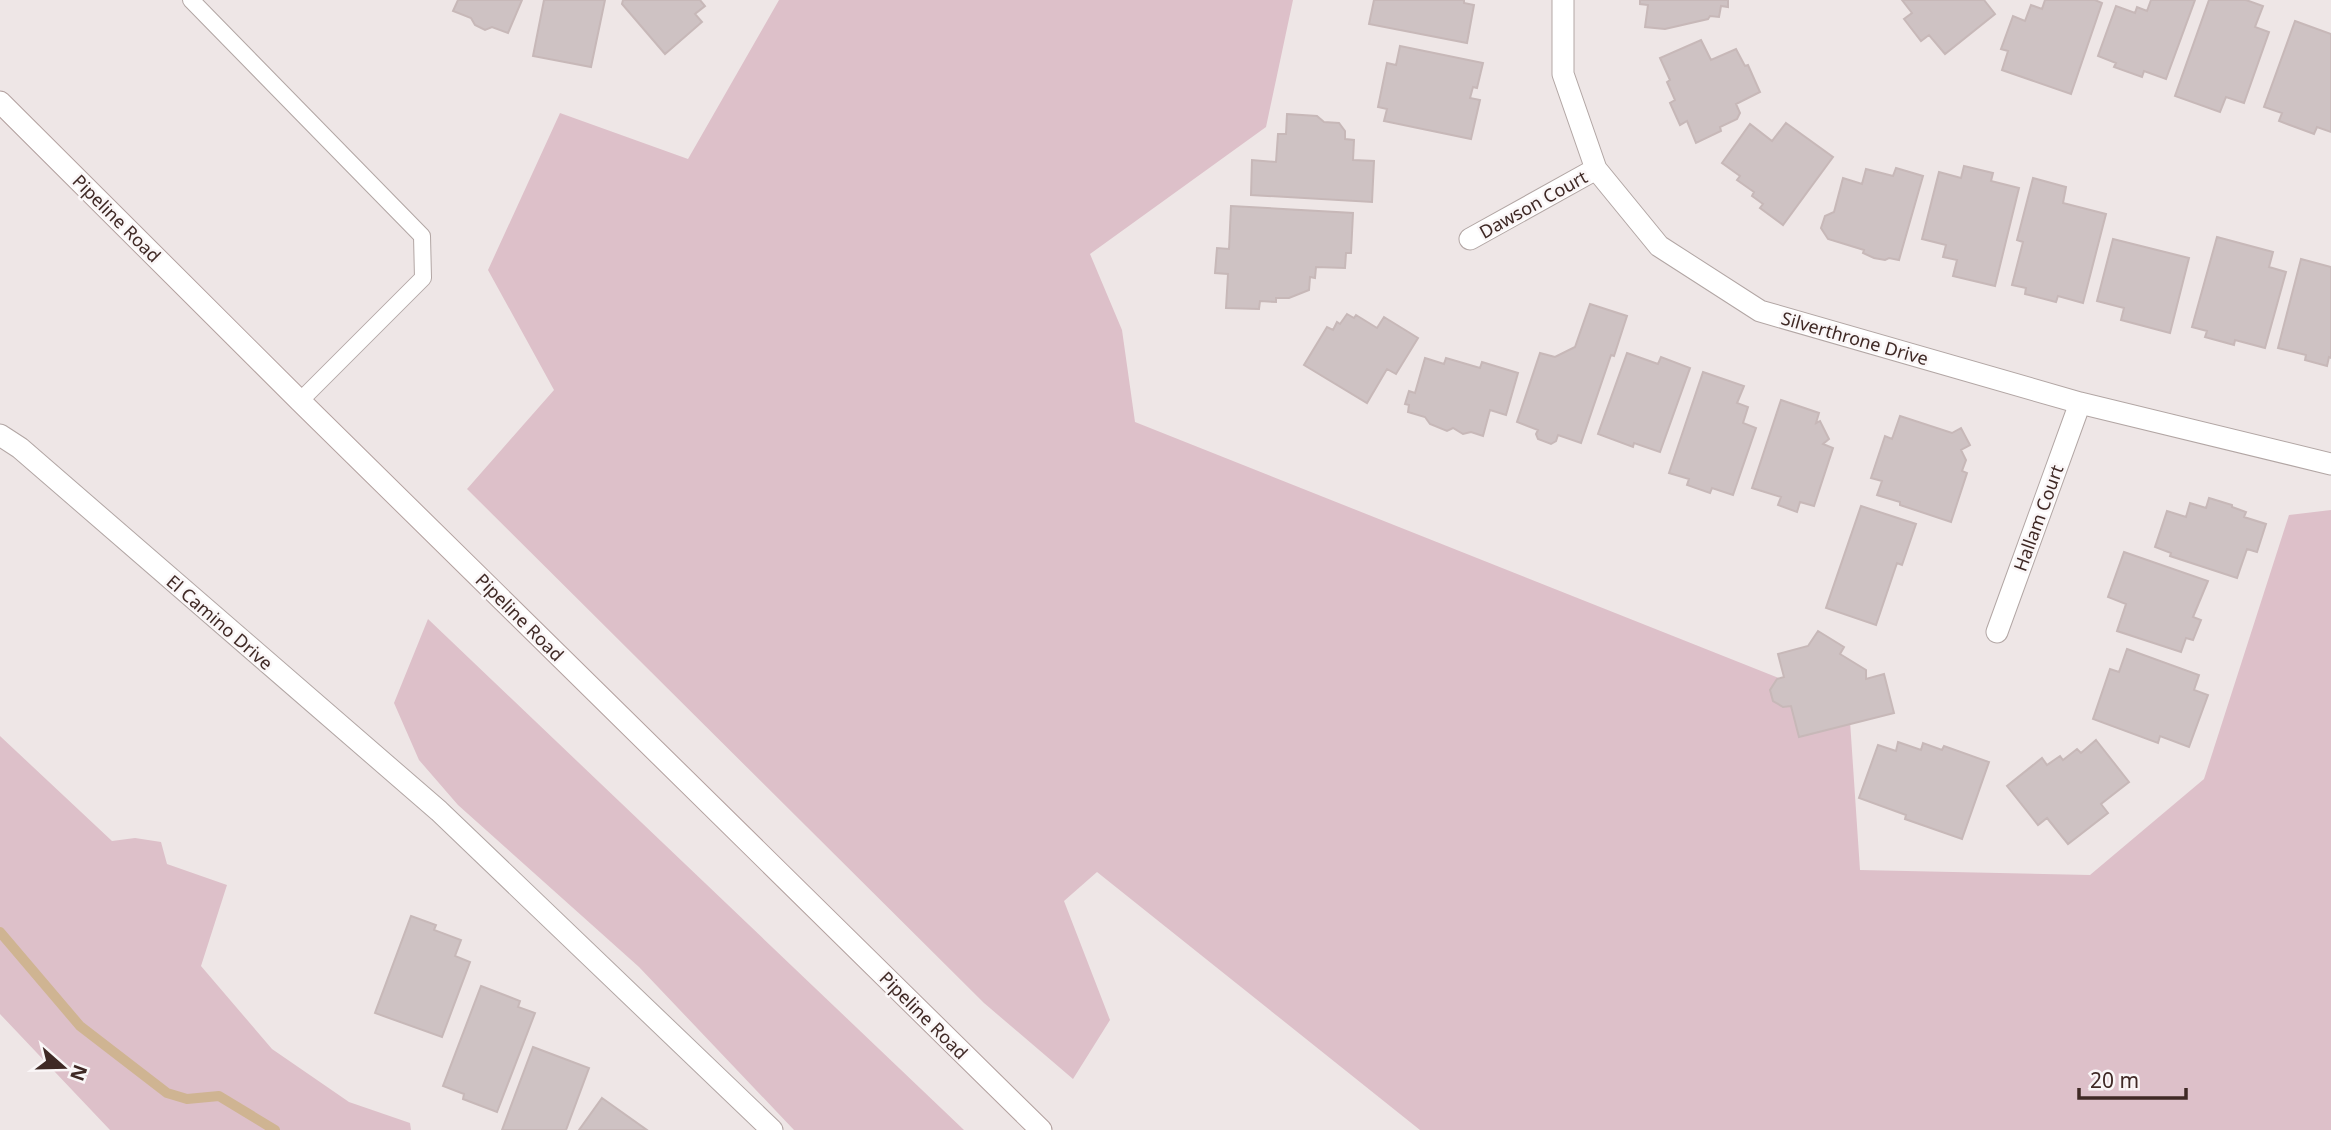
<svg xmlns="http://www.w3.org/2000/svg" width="2331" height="1130" font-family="'Noto Sans',sans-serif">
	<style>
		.green { fill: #ddc0c9 }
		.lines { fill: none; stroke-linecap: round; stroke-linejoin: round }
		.stream { stroke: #cfb492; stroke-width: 10 }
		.building { fill: #cec2c3; stroke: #c7b8b8; stroke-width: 2 }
		.lane-casing { stroke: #b2a6a4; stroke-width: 18 }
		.street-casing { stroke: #b2a6a4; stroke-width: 23 }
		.secondary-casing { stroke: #b3a19f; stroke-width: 23 }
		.lane { stroke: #fff; stroke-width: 16 }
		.street { stroke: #fff; stroke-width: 21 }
		.secondary { stroke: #fff; stroke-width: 21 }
		.labels { text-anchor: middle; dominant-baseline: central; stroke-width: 5; stroke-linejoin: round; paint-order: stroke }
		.street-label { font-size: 18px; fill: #3f2925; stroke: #faf6f7 }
	</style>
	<rect width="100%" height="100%" fill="#eee6e6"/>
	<!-- green -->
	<path class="green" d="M779,0H1293L1266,127L1090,254L1122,330L1135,422L1849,706L1860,870L2090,875L2204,779L2289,515L2331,510V1130H1420L1097,872L1064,901L1110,1020L1073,1079L984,1003L467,489L554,390L488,270L560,113L688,159Z
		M428,619L964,1130H794L639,967L458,805L419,760L394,703Z
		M0,736L112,841L135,838L161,842L167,864L227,885L201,966L272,1049L349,1102L410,1123L411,1130H110L0,1014Z"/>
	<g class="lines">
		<!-- stream -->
		<path class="stream" d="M0,932L80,1026L167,1093L187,1099L219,1096L275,1130"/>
	</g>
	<!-- building -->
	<path class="building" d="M458,0H522L508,33L492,27L485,30L475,25L471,18L453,11Z
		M544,0H605L591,67L533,56Z
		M623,0H700L705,6L695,14L702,22L665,54L622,4Z
		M1374,0H1464V3L1474,5L1467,43L1369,24Z
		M1640,0H1728V7L1721,6L1719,17L1710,16L1708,19L1665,29L1645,27L1648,5L1640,4Z
		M1902,0H1984L1995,14L1945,54L1929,35L1921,41L1904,19L1912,13Z
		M2045,0H2095L2102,3L2071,94L2002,70L2008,51L2001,49L2013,16L2025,21L2031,5L2042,9Z
		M2151,0H2195L2166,79L2144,71L2142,77L2114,67L2116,63L2098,56L2116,6L2135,13L2137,7L2147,11Z
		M2209,0H2246L2263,6L2255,27L2269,32L2244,103L2226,97L2220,112L2175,96Z
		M2295,21L2331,34V132L2317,127L2314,134L2279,121L2282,113L2264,107Z
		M1701,40L1711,60L1736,49L1745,66L1748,65L1760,92L1736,104L1740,113L1737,119L1720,127L1721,131L1696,143L1687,121L1680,125L1670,103L1675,100L1667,82L1670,80L1660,58Z
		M1400,46L1483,63L1477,88L1473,87L1470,98L1480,100L1471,139L1384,121L1387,109L1378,107L1387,63L1396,65Z
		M1287,114L1317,116L1324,122L1339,123L1345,131V139L1354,140L1353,160L1374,161L1372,202L1251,195L1252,160L1276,162L1278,134H1286Z
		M1786,123L1833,157L1783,225L1760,208L1763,204L1752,196L1754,192L1737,180L1740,176L1722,163L1750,124L1772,141Z
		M1964,166L1993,173L1991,181L2019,188L1995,286L1953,276L1957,260L1943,257L1946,245L1922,239L1939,172L1961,178Z
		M1896,168L1923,176L1899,260L1889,258L1885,260L1874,258L1863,253L1864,250L1828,239L1821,228L1825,216L1834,212L1843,178L1862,184L1866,169L1893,176Z
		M2033,178L2066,187L2063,203L2106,214L2083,303L2058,296L2056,302L2025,294L2026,288L2012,285L2023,242L2017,240Z
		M1231,206L1353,213L1351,253H1346L1345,268L1316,267L1315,278L1310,277L1309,290L1289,298H1276V302L1260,301L1259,309L1226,308L1228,274L1215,273L1217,248L1229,249Z
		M2217,237L2273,252L2269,267L2286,272L2265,348L2235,340L2234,345L2205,337L2207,331L2192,327Z
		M2113,239L2189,258L2170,333L2121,320L2124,308L2097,301Z
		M2301,259L2331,267V358L2329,357L2327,366L2305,360L2306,355L2278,348Z
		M1590,304L1627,316L1614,356L1611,355L1581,443L1558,435L1556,441L1551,444L1538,439L1536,434L1538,430L1517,422L1540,353L1555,357L1575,347Z
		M1347,314L1354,318L1356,315L1377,328L1384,317L1418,338L1396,374L1387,369L1367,403L1304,365L1327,327L1333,330L1337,322L1340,324Z
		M1627,353L1658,364L1661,357L1690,368L1660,452L1634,443L1633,447L1598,434Z
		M1627,353L1658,364L1661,357L1690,368L1660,452L1634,443L1633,447L1598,434Z
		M1425,358L1444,364L1446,358L1480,368L1482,362L1518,373L1506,415L1490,410L1483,436L1471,432L1463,434L1453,428L1447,431L1430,424L1425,417L1408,412L1409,405L1405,404L1409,391L1415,393Z
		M1425,358L1444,364L1446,358L1480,368L1482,362L1518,373L1506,415L1490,410L1483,436L1471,432L1463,434L1453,428L1447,431L1430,424L1425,417L1408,412L1409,405L1405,404L1409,391L1415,393Z
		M1703,372L1744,386L1737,403L1748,407L1743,423L1756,428L1733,495L1712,488L1710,493L1687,485L1689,479L1669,473Z
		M1781,400L1819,413L1816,423L1820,421L1829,439L1823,444L1833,448L1814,506L1800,502L1797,512L1778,505L1781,497L1752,488Z
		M1781,400L1819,413L1816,423L1820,421L1829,439L1823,444L1833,448L1814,506L1800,502L1797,512L1778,505L1781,497L1752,488Z
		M1900,416L1952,433L1961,428L1970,445L1961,450L1966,460L1962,471L1967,473L1951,522L1900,505V502L1877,495L1882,481L1871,478L1885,436L1892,439Z
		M2209,498L2232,505V507L2246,512L2244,517L2266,524L2257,552L2247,549L2237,578L2170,556L2171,553L2155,547L2167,511L2186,517L2190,503L2206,508Z
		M1861,506L1916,524L1902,565L1897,563L1876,625L1826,608Z
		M2124,552L2208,581L2193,617L2201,620L2193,640L2186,638L2181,652L2117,631L2126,604L2108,597Z
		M1818,631L1844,647L1840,654L1866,670V679L1884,674L1894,713L1799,737L1791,706L1783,707L1773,701L1770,690L1777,679L1784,677L1778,654L1808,646Z
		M2127,649L2199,675L2194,690L2208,695L2189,747L2160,736L2158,743L2093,719L2110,669L2119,672Z
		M2096,740L2129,782L2101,804L2108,813L2068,844L2047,818L2038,825L2007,786L2042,758L2047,765L2060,756L2063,760L2077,749L2081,753Z
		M1898,742L1921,750L1923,743L1942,750L1944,746L1989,762L1962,839L1905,819L1906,815L1859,798L1878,745L1896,751Z
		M411,916L436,925L434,930L461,940L455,956L470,962L442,1037L375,1013Z
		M481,986L520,1001L518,1007L535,1013L497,1112L463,1099L464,1094L443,1086Z
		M533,1047L589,1068L566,1130H502Z
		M602,1098L647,1130H579Z"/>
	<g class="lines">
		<defs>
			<path id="lane" d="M191,0L422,236L423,278L300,401"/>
			<path id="street" d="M1563,0V74L1596,169L1659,246L1760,311L2080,403L2331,464
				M1470,239L1596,169
				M0,435L20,448L439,811L772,1130
				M1997,632L2080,403"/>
			<path id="secondary" d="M0,102L300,401L1041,1130"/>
		</defs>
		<!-- lane casing -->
		<use href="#lane" class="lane-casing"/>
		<!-- street casing -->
		<use href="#street" class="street-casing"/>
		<!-- secondary casing -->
		<use href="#secondary" class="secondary-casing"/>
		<!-- lane -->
		<use href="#lane" class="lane"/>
		<!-- street -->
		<use href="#street" class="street"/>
		<!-- secondary -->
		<use href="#secondary" class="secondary"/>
	</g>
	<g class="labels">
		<!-- street labels -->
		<g class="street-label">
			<text transform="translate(1533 204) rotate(-29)">Dawson Court</text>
			<text transform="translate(117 218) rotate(45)">Pipeline Road</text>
			<text transform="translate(1855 338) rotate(16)">Silverthrone Drive</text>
			<text transform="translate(2038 518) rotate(-70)">Hallam Court</text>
			<text transform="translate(520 617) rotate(45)">Pipeline Road</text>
			<text transform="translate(220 622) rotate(41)">El Camino Drive</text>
			<text transform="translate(924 1015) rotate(45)">Pipeline Road</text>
		</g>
	</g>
	<!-- north arrow -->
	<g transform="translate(63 1067) rotate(110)" stroke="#faf6f7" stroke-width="5" paint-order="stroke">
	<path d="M0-5L12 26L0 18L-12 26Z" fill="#3f2925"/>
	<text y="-10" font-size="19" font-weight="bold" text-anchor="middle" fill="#3f2925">N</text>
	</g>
	<!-- scale -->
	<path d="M2079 1088v10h107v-10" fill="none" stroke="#3f2925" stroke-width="3.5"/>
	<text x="2090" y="1088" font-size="21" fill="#3f2925" stroke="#faf6f7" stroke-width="5" paint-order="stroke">20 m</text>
</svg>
